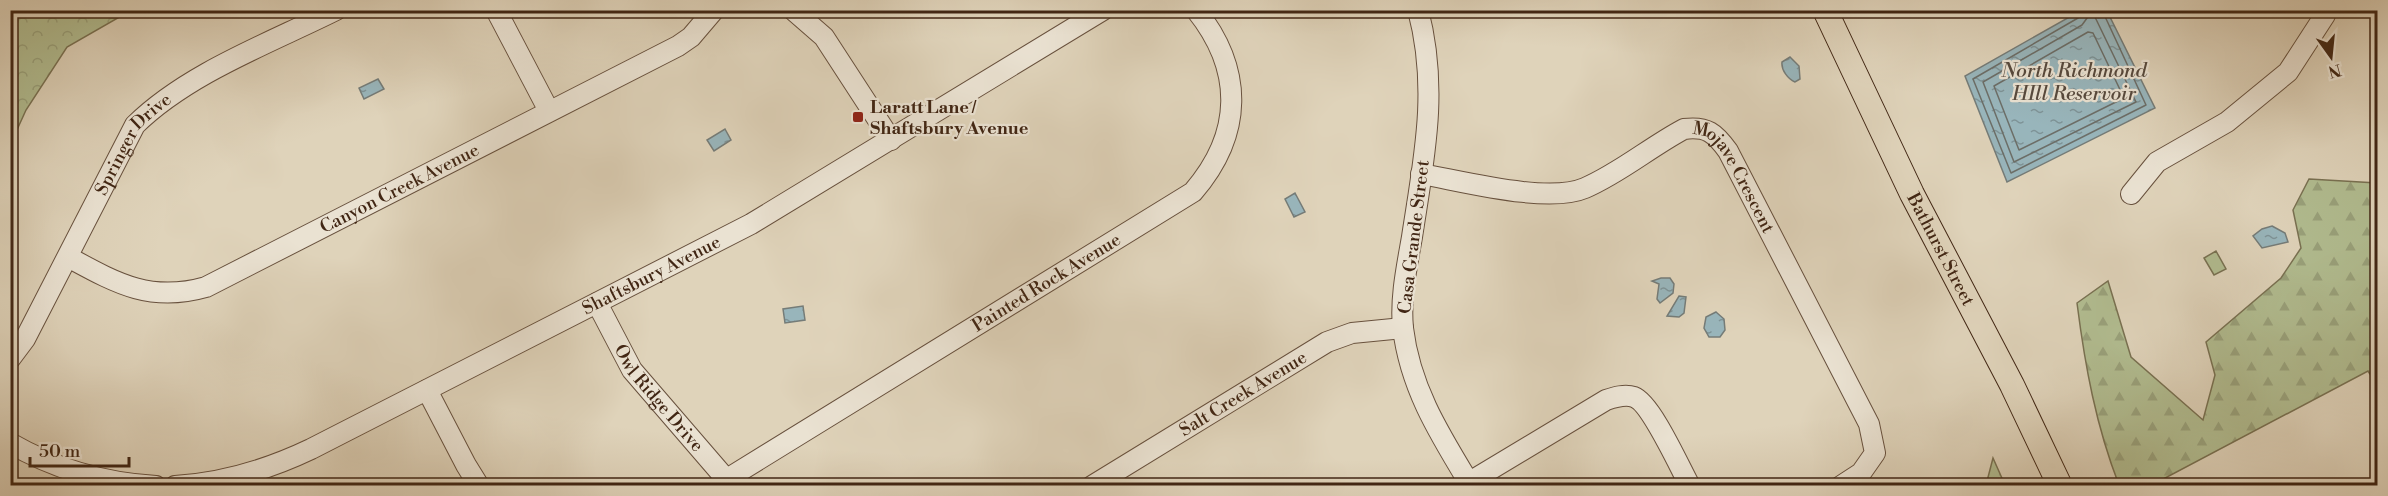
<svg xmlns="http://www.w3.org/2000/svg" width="2388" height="496" font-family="'Libre Bodoni',serif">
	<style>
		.grass { fill: #b1bc90; stroke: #797152; stroke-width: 1.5 }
		.forest { fill: url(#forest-firs); stroke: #797152; stroke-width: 1.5 }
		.park { fill: url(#park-crowns); stroke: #797152; stroke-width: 1.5 }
		.water { fill: url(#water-ripples); stroke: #757c78; stroke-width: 1.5 }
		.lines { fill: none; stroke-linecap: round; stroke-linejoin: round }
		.shore { stroke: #6c6e68; stroke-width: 1.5 }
		.minor-casing { stroke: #68513e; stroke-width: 22 }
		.major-casing { stroke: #412614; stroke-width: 26 }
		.minor { stroke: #eae2d2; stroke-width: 20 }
		.major { stroke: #dfd3ba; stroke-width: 24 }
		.poi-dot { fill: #8f2418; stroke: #eae2d2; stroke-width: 2 }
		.labels { text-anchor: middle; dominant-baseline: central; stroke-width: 4.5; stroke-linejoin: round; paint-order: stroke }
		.poi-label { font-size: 18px; font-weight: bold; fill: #412614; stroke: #eae2d2; text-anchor: start }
		.street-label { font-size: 18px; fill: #412614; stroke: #eae2d2 }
		.water-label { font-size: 20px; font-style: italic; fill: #574a3e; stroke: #eae2d2 }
	</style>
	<defs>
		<pattern id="forest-firs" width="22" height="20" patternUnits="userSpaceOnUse" patternTransform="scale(1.5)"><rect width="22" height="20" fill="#b1bc90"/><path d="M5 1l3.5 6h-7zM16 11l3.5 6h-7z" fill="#99a17b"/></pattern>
		<pattern id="park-crowns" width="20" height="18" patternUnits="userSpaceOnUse" patternTransform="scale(1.5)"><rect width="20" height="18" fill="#b1bc90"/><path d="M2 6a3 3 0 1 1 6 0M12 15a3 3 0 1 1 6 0" fill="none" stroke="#99a17b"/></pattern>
		<pattern id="water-ripples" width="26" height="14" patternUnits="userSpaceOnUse" patternTransform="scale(1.5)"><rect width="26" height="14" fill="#98b5bb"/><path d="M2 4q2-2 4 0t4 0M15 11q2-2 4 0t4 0" fill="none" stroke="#7e9397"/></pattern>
	</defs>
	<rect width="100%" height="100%" fill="#dfd3ba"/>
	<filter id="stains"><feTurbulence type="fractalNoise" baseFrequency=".00333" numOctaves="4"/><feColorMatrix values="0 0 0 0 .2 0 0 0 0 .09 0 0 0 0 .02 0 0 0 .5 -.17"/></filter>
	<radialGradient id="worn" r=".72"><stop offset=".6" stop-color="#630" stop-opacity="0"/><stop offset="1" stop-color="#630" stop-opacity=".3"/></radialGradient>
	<!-- grass -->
	<path class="grass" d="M2216,251L2226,269L2214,275L2204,258Z"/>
	<!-- forest -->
	<path class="forest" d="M2309,179L2377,183V385L2368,371L2152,485H2119C2096,426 2085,366 2077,303L2108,281L2131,357L2203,420L2215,375L2206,342L2281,278L2301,248L2293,210Z
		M1993,458L2005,485H1986Z"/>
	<!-- park -->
	<path class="park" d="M11,10L130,11L67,47L26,110L11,143Z"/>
	<!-- water -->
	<path class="water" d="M2080,11H2107L2155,108L2007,182L1965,76Z
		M1790,57L1799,66L1800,79L1795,82C1788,79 1781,70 1782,62Z
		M378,79L384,89L364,99L359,88Z
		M725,129L731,140L714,151L707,140Z
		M1295,193L1305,212L1294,217L1285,199Z
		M2272,226L2285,233L2288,242L2262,248L2253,236L2262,229Z
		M1661,278H1670L1674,284L1673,293L1660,303L1657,299L1659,284L1652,281Z
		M1679,296L1686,297L1684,313L1679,317L1667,316Z
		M803,306L805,320L785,323L783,309Z
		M1716,312L1724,319L1725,330L1720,337H1709L1704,328L1706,317Z"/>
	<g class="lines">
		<!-- shore -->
		<path class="shore" d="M2082,10L2078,18L1973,79L2011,173L2146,105L2102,10
			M2090,14L2094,15L2136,102L2014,162L1983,82L2082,25Z
			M2088,32L2093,33L2124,98L2019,150L1994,86Z"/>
		<defs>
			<g id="minor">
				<path d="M496,10L549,111"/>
				<path d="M793,10L824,37L891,140"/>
				<path d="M1418,10C1439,89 1424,158 1412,237C1407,266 1400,298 1403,328C1410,388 1440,435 1471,486"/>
				<path id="s1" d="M1421,174C1462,181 1548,204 1585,188C1620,173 1650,147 1684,129C1707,126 1715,133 1728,151L1869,424L1875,453L1861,473L1841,486"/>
				<path d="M2131,194L2157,162L2227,122L2288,72L2325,15V10"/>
				<path id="s2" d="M68,257C116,283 150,303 206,287L678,46L691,37L714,10"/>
				<path id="s3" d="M597,303L632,370L732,486"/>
				<path id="s4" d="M10,359L25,339L135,125C188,73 270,43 336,10"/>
				<path d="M427,390L466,465L479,486"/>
				<path d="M10,443C55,469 104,483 156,486"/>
				<path id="s5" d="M727,479L1193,192C1243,134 1244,70 1196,10"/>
				<path id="s6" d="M175,486C224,483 267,470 311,449L751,224L1103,10"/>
				<path id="s7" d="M1092,486L1327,342L1352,333L1403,328"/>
				<path d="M1463,486L1606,400C1615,397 1625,394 1634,397C1651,403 1680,468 1690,486"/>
			</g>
			<g id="major">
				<path id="s8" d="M1825,10L1912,194L2012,385L2060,486"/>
			</g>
		</defs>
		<!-- minor casing -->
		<use href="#minor" class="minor-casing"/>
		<!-- major casing -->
		<use href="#major" class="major-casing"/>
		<!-- minor -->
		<use href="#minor" class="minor"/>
		<!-- major -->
		<use href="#major" class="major"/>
	</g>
	<!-- markers -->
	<rect class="poi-dot" x="852" y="111" width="12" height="12" rx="3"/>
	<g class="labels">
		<!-- poi labels -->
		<g class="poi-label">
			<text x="870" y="107">Laratt Lane /<tspan x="870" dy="21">Shaftsbury Avenue</tspan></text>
		</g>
		<!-- street labels -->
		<g class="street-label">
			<text stroke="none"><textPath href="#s4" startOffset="249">Springer Drive</textPath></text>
			<text stroke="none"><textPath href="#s1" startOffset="358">Mojave Crescent</textPath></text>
			<text stroke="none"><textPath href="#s2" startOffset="363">Canyon Creek Avenue</textPath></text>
			<text transform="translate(1414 237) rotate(-83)">Casa Grande Street</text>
			<text stroke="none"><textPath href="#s8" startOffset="266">Bathurst Street</textPath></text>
			<text stroke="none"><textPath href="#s6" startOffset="524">Shaftsbury Avenue</textPath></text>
			<text stroke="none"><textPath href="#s5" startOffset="375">Painted Rock Avenue</textPath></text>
			<text stroke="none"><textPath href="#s7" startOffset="177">Salt Creek Avenue</textPath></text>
			<text stroke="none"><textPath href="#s3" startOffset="114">Owl Ridge Drive</textPath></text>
		</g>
		<!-- water labels -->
		<g class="water-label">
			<text x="2074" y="71">North Richmond<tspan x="2074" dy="23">HIll Reservoir</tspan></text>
		</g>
	</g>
	<!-- margin -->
	<rect width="2388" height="496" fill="none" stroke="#dfd3ba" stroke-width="36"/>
	<rect x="12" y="12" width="2364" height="472" fill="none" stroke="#412614" stroke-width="3"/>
	<rect x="18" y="18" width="2352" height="460" fill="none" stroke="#412614" stroke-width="1.5"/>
	<!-- north arrow -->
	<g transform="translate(2331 57) rotate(165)" stroke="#eae2d2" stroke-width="4.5" paint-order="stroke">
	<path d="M0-4.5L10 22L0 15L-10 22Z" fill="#412614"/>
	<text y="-9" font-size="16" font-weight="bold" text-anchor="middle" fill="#412614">N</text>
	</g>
	<!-- scale -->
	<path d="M30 457v9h99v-9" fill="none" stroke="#412614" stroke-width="3"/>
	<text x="39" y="457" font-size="18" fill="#412614" stroke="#eae2d2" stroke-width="4.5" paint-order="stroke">50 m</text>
	<rect width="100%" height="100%" filter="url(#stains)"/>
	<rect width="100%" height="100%" fill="url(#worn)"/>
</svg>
